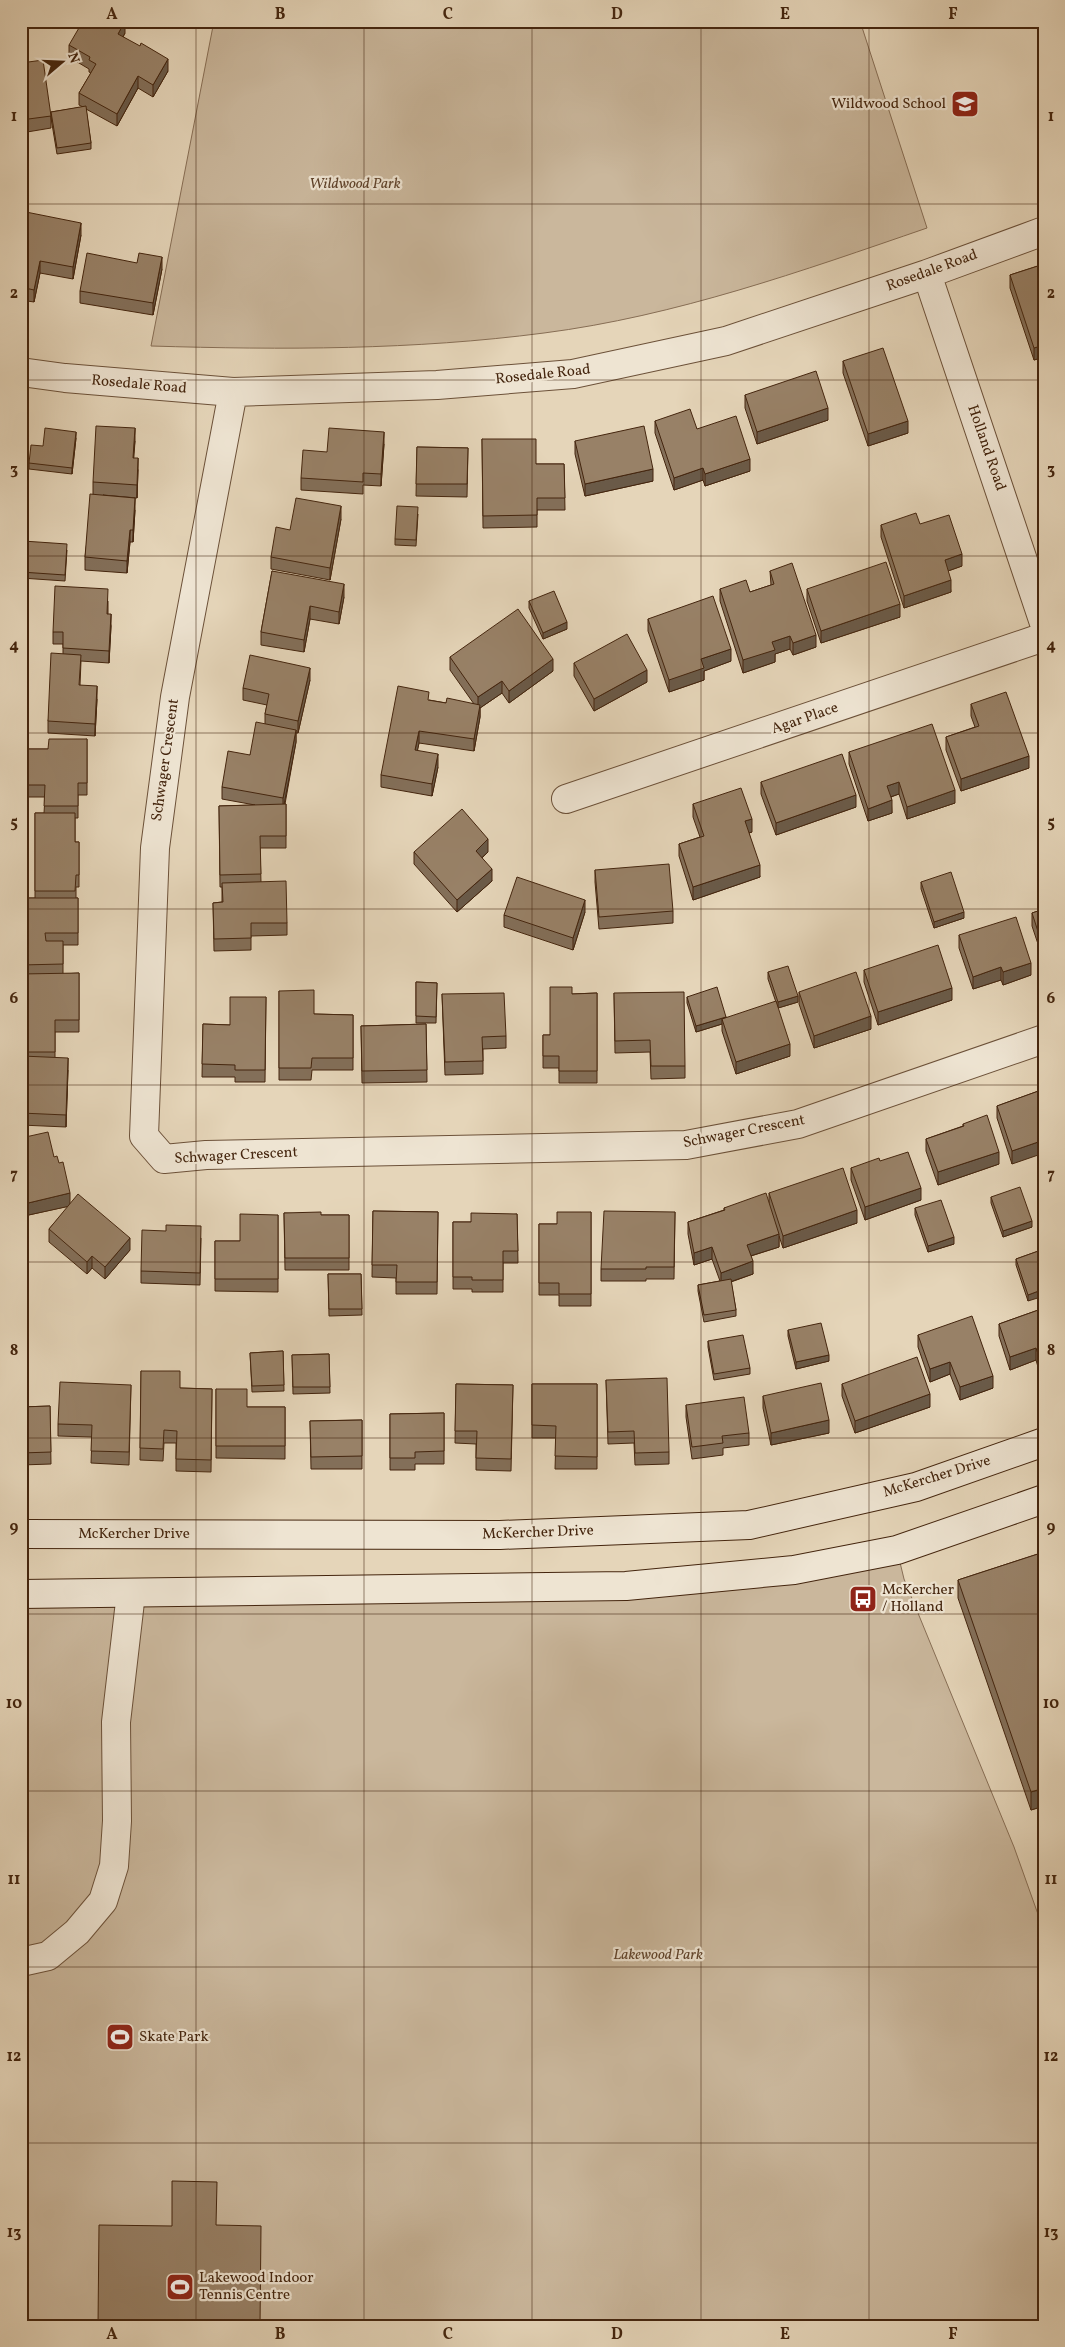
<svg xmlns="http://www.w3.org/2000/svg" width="1065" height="2347" font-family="Vollkorn,serif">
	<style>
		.green { fill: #cab79c; stroke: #876e55 }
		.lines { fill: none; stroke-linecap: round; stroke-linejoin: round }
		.street-casing { stroke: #6c5139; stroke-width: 30 }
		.secondary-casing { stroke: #44250e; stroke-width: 30 }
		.street { stroke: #eee4d2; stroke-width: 28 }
		.secondary { stroke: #eee4d2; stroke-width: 28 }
		.wall { fill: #836f59; stroke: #44250e }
		.shaded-wall { fill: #6a5a48; stroke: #44250e }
		.building { fill: #988167; stroke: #44250e }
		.grid { fill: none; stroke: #44250e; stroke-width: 1; stroke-opacity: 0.55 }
		.labels { text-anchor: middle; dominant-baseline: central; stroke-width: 4.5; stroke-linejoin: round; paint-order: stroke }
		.poi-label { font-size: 15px; fill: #44250e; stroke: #eee4d2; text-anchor: start }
		.park-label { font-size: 15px; font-style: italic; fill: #5f422a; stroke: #eee4d2 }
		.street-label { font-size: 15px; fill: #44250e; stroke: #eee4d2 }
		.neatline { fill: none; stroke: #44250e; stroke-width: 2 }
		.grid-label { font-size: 16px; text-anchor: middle; font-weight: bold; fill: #44250e }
	</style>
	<rect width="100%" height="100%" fill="#e5d5b9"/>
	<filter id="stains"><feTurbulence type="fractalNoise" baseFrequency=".004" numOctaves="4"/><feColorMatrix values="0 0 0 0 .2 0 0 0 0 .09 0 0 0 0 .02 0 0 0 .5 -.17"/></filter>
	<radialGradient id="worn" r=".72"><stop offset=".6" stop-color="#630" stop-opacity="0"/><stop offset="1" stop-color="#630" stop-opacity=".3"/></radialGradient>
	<!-- green -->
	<path class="green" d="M214,21H860L927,228C802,271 676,316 544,333C414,350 283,350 151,346Z
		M897,1550L904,1579L1014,1847L1044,1931V2326H21V1592L626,1586Z"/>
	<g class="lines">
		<defs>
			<path id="street" d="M927,274L1044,623
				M21,372L65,378L233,392L437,385L573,374L726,341L927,274L1044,231
				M233,392L175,697L155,848L144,1136L164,1159L206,1155L686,1145L798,1124L1044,1039
				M566,799L1044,637
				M21,1962L48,1956L77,1932L103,1901L114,1866L117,1821L116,1722L131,1593"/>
			<path id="secondary" d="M21,1534L500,1535L749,1525L916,1487L1044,1442
				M21,1594L626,1586L794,1570L897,1550L1044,1499"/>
		</defs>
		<!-- street casing -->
		<use href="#street" class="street-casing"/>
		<!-- secondary casing -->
		<use href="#secondary" class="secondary-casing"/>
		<!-- street -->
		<use href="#street" class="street"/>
		<!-- secondary -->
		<use href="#secondary" class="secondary"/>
	</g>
	<!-- wall -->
	<path class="wall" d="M125,33L123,37L168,71L153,97L138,88L117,126L86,109L91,143V149L57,154L51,118V112L83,107L79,105V93L91,73L89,72V69L69,57V45Z
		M21,63L51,116V128L21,133Z
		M21,211L81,235L73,279L40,273L34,302L21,300Z
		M1044,264V357L1034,360L1010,288V275Z
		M162,269L153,315L80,303V291Z
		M1044,359V378L1042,372V360Z
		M843,361L908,433L868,446L843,373Z
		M745,395L828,420L757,444L745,408Z
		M655,421L697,429L750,471L705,486L703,480L674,490L655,433Z
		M76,438L72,474L29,469V463L43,446Z
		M482,439L536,464H564L565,510H537V527L483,528Z
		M135,441L133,458L138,470L137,498L103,495L135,510L133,542H130L127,573L85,570V557L93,494V482Z
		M575,441L653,481L585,496L575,454Z
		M384,444L381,486L363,485V494L301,490V478L327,452Z
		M417,447L468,448L467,497L416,496Z
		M418,514L416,546L395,545V539Z
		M341,519L330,580L271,569V557L290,530Z
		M920,524L962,566L948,571L951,592L904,608L881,537V525Z
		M67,550L65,581L21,578V562Z
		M272,571L344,597L339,624L310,619L304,652L261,645V632Z
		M770,571L816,647L793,655L790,649L775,654V662L743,673L720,601V589L750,592L771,585Z
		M807,589L900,617L821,643L807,601Z
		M108,601V614L111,626L109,663L81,661L80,685L97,699L95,736L48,733V721L63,654V644H53V632Z
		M529,601L567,629L543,639L529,608Z
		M648,619L731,661L704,671V680L669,692L648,631Z
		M450,657L553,671L509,703L502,693L480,708V717L474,751L419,743L417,751L438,767L432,796L381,787V775L429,700L446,703L474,704L450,670Z
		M574,663L647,682L594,711L574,676Z
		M310,680L298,733H296V742L285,804H286V848H260L261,882L287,923V935L251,936V950L214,951L213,903L222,902V887H220L219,806L255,805L222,799V787L250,755L265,724V714L267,705L243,700V688Z
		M971,704L1029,768L961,791L946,750V737L975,727L971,716Z
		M87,739V795H78V818H75V842H79V887H76V898H78V945H63V974L79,973V1032H55V1057L68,1070L66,1127L21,1125V898H35V813H44L45,797H23V749H48Z
		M849,752L955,803L907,819L899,794L891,797L892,813L868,821L849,764Z
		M761,782L856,807L776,835L761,794Z
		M693,804L752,832L749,833L760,877L693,900L679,856V844L700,837L693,817Z
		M414,852H488L482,858L492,881L457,912L414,864Z
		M595,870L673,911V923L599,929L595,882Z
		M921,882L964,918L934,928L921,889Z
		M1044,909V962L1032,926V913Z
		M585,912L573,950L504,927V915Z
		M959,935L1031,975L1003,985L1001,980L973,989L959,948Z
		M864,970L952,1000L878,1025L864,982Z
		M768,972L798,1002L778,1008L768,979Z
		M416,982L437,983L436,1023H416Z
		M279,991L314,1014L353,1015V1070H312L311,1080H279Z
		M799,992L871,1029L814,1048L799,1004Z
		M597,993V1083H559V1068H543V1035H550L572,994Z
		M614,993L685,1066V1078L651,1079L650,1052L615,1053Z
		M442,994L506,1036V1048L483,1049V1074L445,1075Z
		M266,997L265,1082H235V1077H202L203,1024L230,1025Z
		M687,997L726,1017L790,1056L736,1074L722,1031V1024L696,1032L687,1003Z
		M426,1024L427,1082L362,1083L361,1026Z
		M1044,1089L1012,1164L997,1118V1106Z
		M963,1124L999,1164L938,1185L926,1151V1139L963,1126Z
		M21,1138L54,1157L70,1204L130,1250L105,1279L92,1268L87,1274L49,1242V1229L69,1206L24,1216L21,1203Z
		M880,1161L921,1200L865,1220L851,1180V1168Z
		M769,1193L857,1223L783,1248L779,1236V1247L751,1256L753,1274L731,1282L736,1310V1316L704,1322L698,1291V1285L720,1281L712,1259L694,1265L688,1234V1222L724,1210V1208L769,1203Z
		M991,1197L1032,1227L1003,1237L991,1203Z
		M915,1208L954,1244L928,1252L915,1215Z
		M373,1211L438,1212L437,1294H396V1278L372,1277Z
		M591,1212V1306H559V1295H539V1224H557Z
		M675,1212L674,1279H646V1281H601V1269Z
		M284,1213L321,1215H349V1270H285Z
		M517,1214L518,1263H503V1292H472V1289H453V1222H471Z
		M278,1215V1292L215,1291V1241H240Z
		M201,1238L200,1285L141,1283V1271Z
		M1044,1249L1028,1301L1016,1265V1259Z
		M328,1274H361L362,1315L329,1316Z
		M1044,1308L1038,1367L1036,1360L1010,1370L999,1336V1324Z
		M788,1330L829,1361L796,1369L788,1336Z
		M918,1335L993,1388L960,1400L950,1374L930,1382L918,1347Z
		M708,1341L750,1368V1374L714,1380L708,1347Z
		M283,1351L284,1391L252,1392L250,1353Z
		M329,1354L330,1393L293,1394L292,1355Z
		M141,1371L180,1388L212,1389L211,1472L176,1471V1443H164L163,1461L140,1460Z
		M606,1380L669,1452V1464L635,1465L634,1443L608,1444Z
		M456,1384L513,1385L511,1471L476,1470V1444L455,1443Z
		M532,1384H597V1469H555L556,1438H532Z
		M842,1384L930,1407L855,1433L842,1396Z
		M131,1385L129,1465L91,1463L92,1437L58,1436V1424Z
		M216,1389L247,1407H285V1459L216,1458Z
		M763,1396L829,1433L771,1445L763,1408Z
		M686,1405L749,1433V1445L723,1448V1455L692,1459L686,1417Z
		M50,1406L51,1464L21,1465V1407Z
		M444,1413V1464H415V1470H390V1414Z
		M362,1420V1469H311L310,1421Z
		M1044,1552V1806L1031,1810L958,1598V1580Z"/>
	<!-- shaded-wall -->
	<path class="shaded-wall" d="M125,21V33L118,46V34Z
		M168,59V71L153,97V85Z
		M138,76V88L117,126V114Z
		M81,223V235L73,279V267Z
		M162,257V269L153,315V303Z
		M40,261V273L34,302V290Z
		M1044,345V357L1034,360V348Z
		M828,408V420L757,444V432Z
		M908,421V433L868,446V434Z
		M135,428V441L133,470V458Z
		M76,432V438L72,474V468Z
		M384,432V444L381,486V474Z
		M138,458V470L137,498V485Z
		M750,459V471L705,486V474Z
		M703,468V480L674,490V478Z
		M653,469V481L585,496V484Z
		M135,498V510L133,542V530Z
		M341,506V519L330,580V568Z
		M130,530V542L127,573V561Z
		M962,554V566L945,572V560Z
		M951,580V592L904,608V596Z
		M344,584V597L339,624V612Z
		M900,604V617L821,643V631Z
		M310,606V619L304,652V640Z
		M111,614V626L109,663V651Z
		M567,622V629L543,639V633Z
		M816,635V647L793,655V643Z
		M790,636V649L775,654V662L743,673V660L772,642Z
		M731,649V661L704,671V680L669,692V680L701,659Z
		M553,659V671L509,703V691Z
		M310,668V680L298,733V721Z
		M647,670V682L594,711V699Z
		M502,681V693L480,708V717L474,751V739L478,710V697Z
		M97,686V699L95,736V724Z
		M296,730V742L283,810V798Z
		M419,731V743L415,763V750Z
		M438,754V767L432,796V784Z
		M1029,756V768L961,791V779Z
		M899,782V794L887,798V786Z
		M955,790V803L907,819V807Z
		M856,795V807L776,835V823Z
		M892,800V813L868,821V809Z
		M752,819V832L745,834V821Z
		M488,839V852L476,863V851Z
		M760,865V877L693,900V887Z
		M492,869V881L457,912V900Z
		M585,900V912L573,950V938Z
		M964,912V918L934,928V922Z
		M1031,963V975L1003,985V972Z
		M1001,967V980L973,989V977Z
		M952,988V1000L878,1025V1012Z
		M798,996V1002L778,1008V1002Z
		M871,1016V1029L814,1048V1036Z
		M726,1017L722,1019V1024L696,1032V1026Z
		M790,1044V1056L736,1074V1062Z
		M68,1058V1070L66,1127V1115Z
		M1044,1140V1153L1012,1164V1151Z
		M999,1152V1164L938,1185V1172Z
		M921,1188V1200L865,1220V1207Z
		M70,1193V1206L24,1216V1204Z
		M857,1210V1223L783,1248V1236Z
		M1032,1221V1227L1003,1237V1231Z
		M779,1234V1247L747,1257V1245Z
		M954,1237V1244L928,1252V1246Z
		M130,1238V1250L105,1279V1267Z
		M712,1247V1259L694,1265V1253Z
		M92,1256V1268L87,1274V1262Z
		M753,1261V1274L721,1285V1273Z
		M1044,1289V1296L1028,1301V1295Z
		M1036,1348V1360L1010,1370V1357Z
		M1044,1352V1365L1038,1367V1354Z
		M829,1355V1361L796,1369V1362Z
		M950,1362V1374L930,1382V1369Z
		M993,1376V1388L960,1400V1387Z
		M930,1394V1407L855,1433V1421Z
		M829,1420V1433L771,1445V1433Z
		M1044,1788V1806L1031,1810V1792Z"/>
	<!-- building -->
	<path class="building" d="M83,21H125L118,34L140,46L141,43L168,59L153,85L138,76L117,114L79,93L96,64L89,60L90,57L69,45Z
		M43,60L51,116L21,120V63Z
		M86,106L91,143L57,148L51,112Z
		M21,211L81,223L73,267L40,261L34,290L21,287Z
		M87,253L137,263L139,253L162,257L153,303L80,291Z
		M1044,264V345L1034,348L1010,275Z
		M883,348L908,421L868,434L843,361Z
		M816,371L828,408L757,432L745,395Z
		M690,409L697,429L736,416L750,459L705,474L703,468L674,478L655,421Z
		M96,426L135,428L133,458H138L137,485L93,482Z
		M644,426L653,469L585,484L575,441Z
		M45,428L76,432L72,468L29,463L31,445L43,446Z
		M329,428L384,432L381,474L363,473V482L301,478L303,450L327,452Z
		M482,439H536V464H564L565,498H537V515L483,516Z
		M417,447L468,448L467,484H416Z
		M90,494L135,498L133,530H130L127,561L85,557Z
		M296,498L341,506L330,568L271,557L276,527L290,530Z
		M397,506L418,507L416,540L395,539Z
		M916,513L920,524L949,515L962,554L945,560L951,580L904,596L881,525Z
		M23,541L67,544L65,575L21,572Z
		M886,562L900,604L821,631L807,589Z
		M792,563L816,635L793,643L790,636L772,642L775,650L743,660L720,589L746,580L750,592L774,584L770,571Z
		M272,571L344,584L339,612L310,606L304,640L261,632Z
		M55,586L108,589L107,614H111L109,651L63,648V632H53Z
		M554,591L567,622L543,633L529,601Z
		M713,596L731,649L701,659L704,668L669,680L648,619Z
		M518,609L553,659L509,691L502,681L478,697L450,657Z
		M627,634L647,670L594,699L574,663Z
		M51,653L81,655L79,685L97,686L95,724L48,721Z
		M250,655L310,668L298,721L265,714L269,694L243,688Z
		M398,686L429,692L428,700L446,703L447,698L480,705L474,739L419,731L415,750L438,754L432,784L381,775Z
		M1006,692L1029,756L961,779L946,737L979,726L971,704Z
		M256,722L296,730L283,798L222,787L228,751L250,755Z
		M932,724L955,790L907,807L899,782L887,786L892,800L868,809L849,752Z
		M49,739H87V783H78V806H44L45,785H23V749H48Z
		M842,754L856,795L776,823L761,782Z
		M741,788L752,819L745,821L760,865L693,887L679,844L704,836L693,804Z
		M286,804V836H260L261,874L220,875L219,806Z
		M462,809L488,839L476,851L492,869L457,900L414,852Z
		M35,813H75V842H79V875H76L75,891H35Z
		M669,864L673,911L599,917L595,870Z
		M951,872L964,912L934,922L921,882Z
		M517,877L585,900L573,938L504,915Z
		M286,881L287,923H251V938L214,939L213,903L223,902L222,883Z
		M21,898H78V933H45L46,941H63V964L21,965Z
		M1044,909V950L1032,913Z
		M1016,917L1031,963L1003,972L1001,967L973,977L959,935Z
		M938,945L952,988L878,1012L864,970Z
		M788,966L798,996L778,1002L768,972Z
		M856,972L871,1016L814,1036L799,992Z
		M79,973V1020H55V1052H21V974Z
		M416,982L437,983L436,1017L416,1016Z
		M550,987H572V994L597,993V1071H559V1056H543V1035H550Z
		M717,987L726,1017L696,1026L687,997Z
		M314,990V1014L353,1015V1058H312L311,1068H279V991Z
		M684,992L685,1066H651L650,1040L615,1041L614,993Z
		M504,993L506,1036L482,1037L483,1061L445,1062L442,994Z
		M230,997H266L265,1070H235V1065L202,1064L203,1024L230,1025Z
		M776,1001L790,1044L736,1062L722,1019Z
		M426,1024L427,1070L362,1071L361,1026Z
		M22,1056L68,1058L66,1115L21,1113Z
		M1044,1089V1140L1012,1151L997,1106Z
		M987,1115L999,1152L938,1172L926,1139L964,1126L963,1124Z
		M48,1132L54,1157L57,1156L59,1163L63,1162L70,1193L24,1204L21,1190V1138Z
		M908,1152L921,1188L865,1207L851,1168L879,1158L880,1161Z
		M843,1168L857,1210L783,1236L769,1193Z
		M1020,1187L1032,1221L1003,1231L991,1197Z
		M766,1193L779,1234L747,1245L753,1261L721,1273L712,1247L694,1253L688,1222L725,1210L724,1208Z
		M78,1194L130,1238L105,1267L92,1256L87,1262L49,1229Z
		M941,1200L954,1237L928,1246L915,1208Z
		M373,1211L438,1212L437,1282H396L397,1265H372Z
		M604,1211L675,1212L674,1267H646V1269H601Z
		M321,1212V1215H349V1258H285L284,1213Z
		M557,1212H591V1294H559V1283H539V1224H557Z
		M471,1213L517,1214L518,1251H503V1280H472V1277H453V1222H471Z
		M240,1214L278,1215V1279H215V1241H240Z
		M166,1225L201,1226L200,1273L141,1271L142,1230L166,1231Z
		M1044,1249V1289L1028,1295L1016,1259Z
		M328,1274H361L362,1309H329Z
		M731,1279L736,1310L704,1315L698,1285Z
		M1044,1308V1352L1038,1354L1036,1348L1010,1357L999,1324Z
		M972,1316L993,1376L960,1387L950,1362L930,1369L918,1335Z
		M821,1323L829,1355L796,1362L788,1330Z
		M743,1335L750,1368L714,1374L708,1341Z
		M283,1351L284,1385L252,1386L250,1353Z
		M329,1354L330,1387H293L292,1355Z
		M917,1357L930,1394L855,1421L842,1384Z
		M141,1371H180V1388L212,1389L211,1460L176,1459L177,1431L164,1430L163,1449L140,1448Z
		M667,1378L669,1452L635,1453L634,1431L608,1432L606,1380Z
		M60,1382L131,1385L129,1452L91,1451L92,1425L58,1424Z
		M821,1383L829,1420L771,1433L763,1396Z
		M456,1384L513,1385L511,1459L476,1458L477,1431H455Z
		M532,1384H597V1457L555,1456L556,1426L532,1425Z
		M216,1389H247V1407H285V1446H216Z
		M744,1397L749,1433L722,1436L723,1443L692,1447L686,1405Z
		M50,1406L51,1452L21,1453V1407Z
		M444,1413V1451L415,1452V1458H390V1414Z
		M362,1420V1456L311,1457L310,1421Z
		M1044,1552V1788L1031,1792L958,1580Z
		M172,2181L217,2182L216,2225L261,2226L260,2326H98L99,2225L172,2226Z"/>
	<!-- grid -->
	<path class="grid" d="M196,21V2326M364,21V2326M532,21V2326M701,21V2326M869,21V2326M21,204H1044M21,380H1044M21,556H1044M21,733H1044M21,909H1044M21,1085H1044M21,1262H1044M21,1438H1044M21,1614H1044M21,1791H1044M21,1967H1044M21,2143H1044"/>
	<!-- icons -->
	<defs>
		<symbol id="school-square" viewBox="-11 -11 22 22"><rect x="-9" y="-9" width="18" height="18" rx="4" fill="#8f2418" stroke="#eee4d2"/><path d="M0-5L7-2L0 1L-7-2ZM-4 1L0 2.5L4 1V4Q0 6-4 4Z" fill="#fff"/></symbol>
		<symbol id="bus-square" viewBox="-11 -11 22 22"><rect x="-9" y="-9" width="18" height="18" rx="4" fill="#8f2418" stroke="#eee4d2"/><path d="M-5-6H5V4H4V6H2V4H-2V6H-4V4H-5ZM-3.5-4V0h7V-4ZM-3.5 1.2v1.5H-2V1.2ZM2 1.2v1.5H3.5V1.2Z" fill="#fff"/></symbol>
		<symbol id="stadium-square" viewBox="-11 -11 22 22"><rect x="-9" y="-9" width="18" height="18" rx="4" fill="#8f2418" stroke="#eee4d2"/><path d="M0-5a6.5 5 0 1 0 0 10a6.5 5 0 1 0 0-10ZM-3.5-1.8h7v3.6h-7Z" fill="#fff"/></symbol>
	</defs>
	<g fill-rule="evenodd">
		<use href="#school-square" x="949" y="88" width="32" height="32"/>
		<use href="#bus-square" x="847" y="1583" width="32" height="32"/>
		<use href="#stadium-square" x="104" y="2021" width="32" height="32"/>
		<use href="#stadium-square" x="164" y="2271" width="32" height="32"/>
	</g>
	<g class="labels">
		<!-- poi labels -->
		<g class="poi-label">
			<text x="946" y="104" text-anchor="end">Wildwood School</text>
			<text x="882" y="1590">McKercher<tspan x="882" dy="17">/ Holland</tspan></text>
			<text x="139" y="2037">Skate Park</text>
			<text x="199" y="2278">Lakewood Indoor<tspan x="199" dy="17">Tennis Centre</tspan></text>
		</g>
		<!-- park labels -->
		<g class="park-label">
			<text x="355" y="184">Wildwood Park</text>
			<text x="658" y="1955">Lakewood Park</text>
		</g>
		<!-- street labels -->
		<g class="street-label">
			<text transform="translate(932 271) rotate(-20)">Rosedale Road</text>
			<text transform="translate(543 375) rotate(-6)">Rosedale Road</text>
			<text transform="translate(139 385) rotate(5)">Rosedale Road</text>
			<text transform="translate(986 448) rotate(71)">Holland Road</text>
			<text transform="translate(805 719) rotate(-19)">Agar Place</text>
			<text transform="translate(166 760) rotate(-82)">Schwager Crescent</text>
			<text transform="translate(744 1132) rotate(-11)">Schwager Crescent</text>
			<text transform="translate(236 1156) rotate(-3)">Schwager Crescent</text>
			<text transform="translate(937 1477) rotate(-17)">McKercher Drive</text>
			<text transform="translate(538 1533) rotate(-2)">McKercher Drive</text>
			<text x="134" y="1534">McKercher Drive</text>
		</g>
	</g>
	<!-- margin -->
	<rect width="1065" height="2347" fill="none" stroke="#e5d5b9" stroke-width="55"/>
	<!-- north arrow -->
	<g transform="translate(62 62) rotate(71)" stroke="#eee4d2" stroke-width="4" paint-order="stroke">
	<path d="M0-4L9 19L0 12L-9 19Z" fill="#44250e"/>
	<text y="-8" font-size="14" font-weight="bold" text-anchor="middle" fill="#44250e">N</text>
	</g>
	<rect x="28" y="28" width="1010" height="2292" class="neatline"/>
	<g class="grid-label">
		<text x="112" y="19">A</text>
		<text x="280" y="19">B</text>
		<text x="448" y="19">C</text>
		<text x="617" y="19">D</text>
		<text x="785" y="19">E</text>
		<text x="953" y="19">F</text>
		<text x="14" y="121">1</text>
		<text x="1051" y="121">1</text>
		<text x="14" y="298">2</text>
		<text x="1051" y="298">2</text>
		<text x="14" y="474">3</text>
		<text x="1051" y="474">3</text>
		<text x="14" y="650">4</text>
		<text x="1051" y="650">4</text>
		<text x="14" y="827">5</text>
		<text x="1051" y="827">5</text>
		<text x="14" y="1003">6</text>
		<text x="1051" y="1003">6</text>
		<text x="14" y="1179">7</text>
		<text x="1051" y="1179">7</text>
		<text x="14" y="1355">8</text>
		<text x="1051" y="1355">8</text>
		<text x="14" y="1532">9</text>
		<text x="1051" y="1532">9</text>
		<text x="14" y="1708">10</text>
		<text x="1051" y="1708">10</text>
		<text x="14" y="1884">11</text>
		<text x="1051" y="1884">11</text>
		<text x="14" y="2061">12</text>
		<text x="1051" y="2061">12</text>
		<text x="14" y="2237">13</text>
		<text x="1051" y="2237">13</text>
		<text x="112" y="2339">A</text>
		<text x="280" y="2339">B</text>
		<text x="448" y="2339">C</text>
		<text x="617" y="2339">D</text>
		<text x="785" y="2339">E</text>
		<text x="953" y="2339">F</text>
	</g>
	<rect width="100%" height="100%" filter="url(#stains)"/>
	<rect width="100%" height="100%" fill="url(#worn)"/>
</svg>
